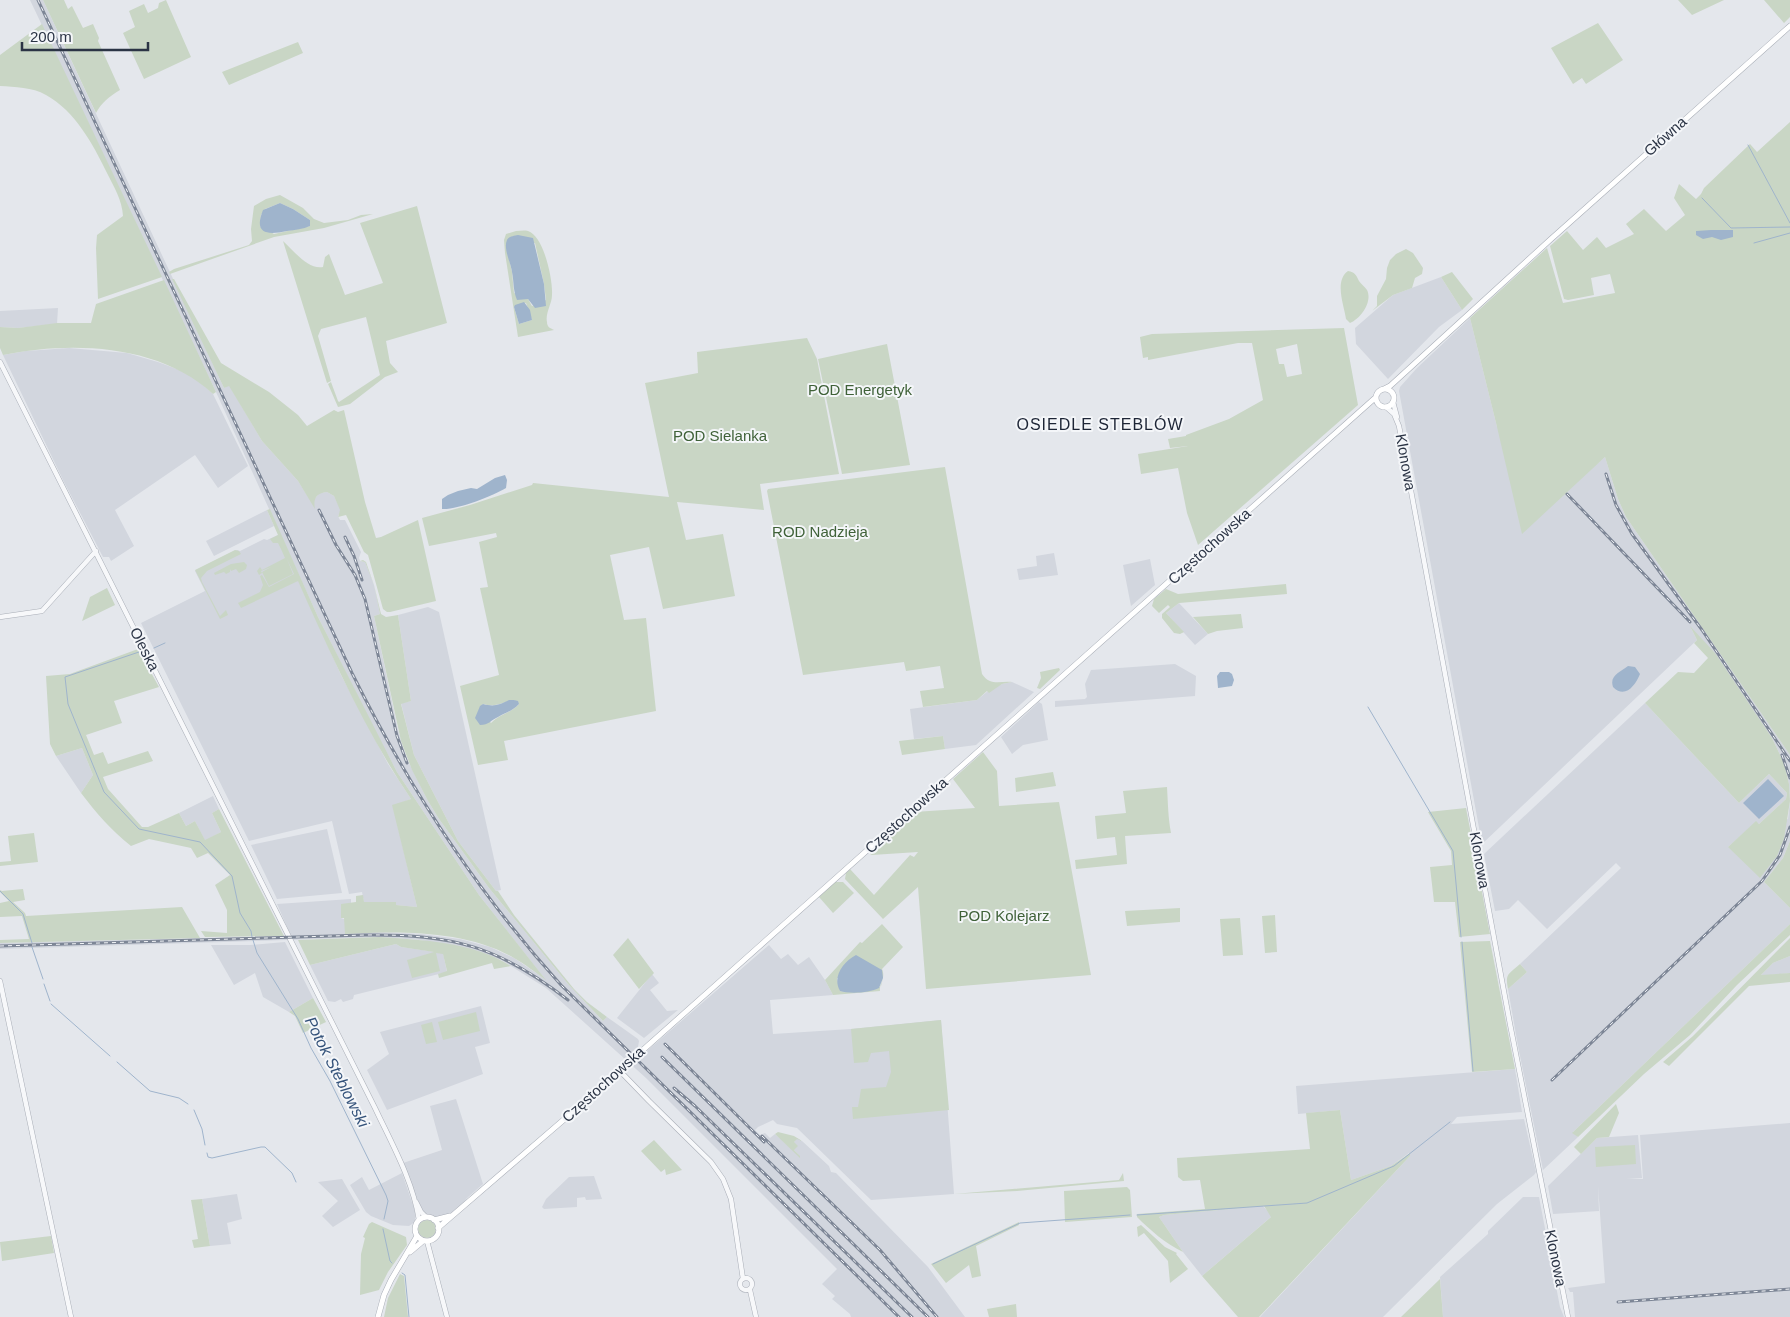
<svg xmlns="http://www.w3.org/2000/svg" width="1790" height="1317" font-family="Arial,sans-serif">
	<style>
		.built { fill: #d2d6de }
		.green { fill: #c9d6c5; fill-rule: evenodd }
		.water { fill: #9fb4cc }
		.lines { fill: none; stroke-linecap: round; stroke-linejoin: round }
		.stream { stroke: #9fb4cc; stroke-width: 1 }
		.tertiary-casing { stroke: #a9aeb7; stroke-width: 5.5 }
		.secondary-casing { stroke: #a9aeb7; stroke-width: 6 }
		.tertiary { stroke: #f7f8fa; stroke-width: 4.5 }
		.secondary { stroke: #fff; stroke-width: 5 }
		.rail-casing { stroke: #7d8696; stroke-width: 3 }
		.rail { stroke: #f4f6f9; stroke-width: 1; stroke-dasharray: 4; stroke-linecap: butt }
		.labels { text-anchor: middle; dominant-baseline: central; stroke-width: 4; stroke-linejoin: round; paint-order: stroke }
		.street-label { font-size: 15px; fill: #2b3445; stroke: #f4f6f9 }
		.park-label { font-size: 15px; fill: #3f6138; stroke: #f4f6f9 }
		.neighbourhood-label { font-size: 16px; letter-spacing: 1px; fill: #1d2536; stroke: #f4f6f9 }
		.water-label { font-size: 16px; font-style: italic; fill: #34527a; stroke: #f4f6f9 }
	</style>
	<rect width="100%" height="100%" fill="#e4e7ec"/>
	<!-- built -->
	<path class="built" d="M30,0H43L224,388L229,385L262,441L298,481L314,506V500L319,493L327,492L334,496L341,510L338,516L340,520H345L361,552L359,558L360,561L365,562L374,585L380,614L374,616L398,730L405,755L428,801L439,819L489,888L568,984L603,1021L607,1017L638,1039L639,1041L638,1047L634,1050L641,1056L769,945L781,959L788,954L798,965L809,957L825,980L833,995L770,1000L773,1034L851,1029L941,1020L954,1194L871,1200L797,1128L777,1124L773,1120L758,1127L755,1130L760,1135L765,1133L770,1138L775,1134L800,1156L794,1150V1142L797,1138L802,1141L829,1166L831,1172L836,1173L928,1267L965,1317H851L850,1314L832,1299L835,1296L822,1284L837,1269L646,1078L546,988L501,960L464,948L420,940L379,937L0,949V943L291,936L277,904L351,899V904H341V918L379,932L421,934L460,939L490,947L514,958L545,979L479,895L397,772L369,719L318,617L216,392Z
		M1441,277L1462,310L1439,327L1388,379L1356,344L1355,328L1393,295Z
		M58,308L57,324L18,328L0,327V311Z
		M1470,318L1497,427L1597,464L1605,457L1618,499L1626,517L1790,755V841L1783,858L1764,882L1790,908V924L1573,1132L1578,1137L1543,1170L1518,1046L1508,989L1527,972L1520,964L1621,868L1616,863L1547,929L1518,900L1509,909L1495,911L1484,854L1645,703L1739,803L1769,774L1787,793L1786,799L1759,824L1756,822L1728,847L1788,819L1790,801L1789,784L1784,763L1772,738L1691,628L1697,640L1482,844L1399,391L1400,387L1417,368Z
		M69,348L127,353L158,362L182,371L199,381L213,394L248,466L218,488L195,455L115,510L134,546L111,561L109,557H103L64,482L3,355L26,351Z
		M267,510L274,526L214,556L206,541Z
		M278,535L341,675L388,764L411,799L393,806L417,907L396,905V902H364L362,892L349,894L332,821L249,841L141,623L205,591L195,571L237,550L240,551L264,539L267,540Z
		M1054,553L1058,575L1019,580L1017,569L1037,566L1036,556Z
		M1150,559L1155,585L1131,606L1123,565Z
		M1179,603L1208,634L1195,645L1166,613Z
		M428,607L439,612L501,890L496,891L458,841L414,755L401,703L411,701L398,615Z
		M1175,664L1196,676L1195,696L1055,707V701L1085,699L1087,697L1085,684L1091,670Z
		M1012,682L1034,692L976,745L945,749L943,736L914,739L910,709L977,700L988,691L1002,684Z
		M1039,702L1042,704L1048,740L1023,745L1012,754L1001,737Z
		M82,748L93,775L81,793L56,756Z
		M213,796L219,809L212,813L221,832L205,841L195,821L186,826L179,813Z
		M327,829L342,893L277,899L251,845Z
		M285,942L313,998L289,1012L263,997L255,973L234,985L211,945H250Z
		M396,944L401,947L443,953L447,972L354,995L353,999L343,1002L341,999L335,1002L328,1001L310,965Z
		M1790,956V973L1760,976L1773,963Z
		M652,974L659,983L650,990L667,1011L678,1010L644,1038L617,1018Z
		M481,1006L490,1043L475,1047L483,1074L387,1110L367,1070L389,1054L380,1032Z
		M1515,1069L1522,1112L1457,1117L1451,1124L1524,1119L1536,1172L1534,1175L1497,1204L1383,1317H1260L1410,1156L1409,1153L1391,1166L1351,1180L1340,1110L1298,1114L1296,1086Z
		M456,1099L483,1184L467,1198L460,1207L447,1216L434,1218L429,1217L421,1210L403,1163L442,1150L430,1106Z
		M1790,1123V1317H1575L1573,1292H1570L1568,1288L1605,1283L1598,1186L1599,1211L1553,1214L1548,1186L1597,1138L1638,1135L1642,1178L1627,1179H1643L1640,1135Z
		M402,1173L415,1211V1222L409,1226L393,1225L371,1216L366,1212L350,1185L362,1177L369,1190Z
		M594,1176L602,1199L586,1200L585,1197L577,1198V1207L544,1209L542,1207L546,1199L569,1177Z
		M342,1179L360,1210L333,1227L322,1216L338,1201L318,1182Z
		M237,1194L242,1219L227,1223L231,1244L210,1246L202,1199Z
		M1523,1197H1539L1560,1307L1564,1317H1443L1440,1277L1488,1234V1231Z
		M1263,1206L1272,1216L1202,1276L1183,1252L1159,1217L1164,1215Z"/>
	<!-- green -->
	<path class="green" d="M43,0H64L68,9L72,6L83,28L93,24L99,38L98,41L120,90C110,96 101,103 96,113Z
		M166,0L191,57L144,79L123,33L135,27L129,11L144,4L148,13L158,8L159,3Z
		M1678,0H1724L1692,15Z
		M1764,0H1790V17L1784,23Z
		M1598,23L1623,60L1586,84L1582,78L1573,84L1551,48Z
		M42,24L162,277L98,299L96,248L97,235L123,216C122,200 114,187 107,173C93,144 75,111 46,95C32,87 15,87 0,86V55Z
		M298,42L303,53L229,85L222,72Z
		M1790,122V755L1626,517L1618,499L1605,457L1522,534L1497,427L1470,318L1547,248L1563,303L1615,293L1610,274L1591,278L1594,295L1568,300L1564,299L1550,246L1567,231L1583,250L1597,237L1606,248L1634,234L1626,224L1644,209L1666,231L1685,215L1674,198L1679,184L1696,199L1701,194L1704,188L1750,144L1757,152Z
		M280,195L303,208L314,219L324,223L348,220L361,215L373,214L324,228L274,237L170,274L169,272L174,269L249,245L252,241L251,229L254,206L266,199ZM280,203L293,209L310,220V226L274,234L260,226L261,215L265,209Z
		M417,206L447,323L386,341L390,363L398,372L385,377L350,404L338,407L328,384L331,382L338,401L339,402L380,375L366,317L321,329L318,336L331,381L327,383L283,241C293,250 308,270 323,267L325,257L329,254L345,295L383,283L360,223Z
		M516,231C520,231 524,230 528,231C544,236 553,280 552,295C552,304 545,313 547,322C547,327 550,328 554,330L518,337L505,253L504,240L506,234ZM535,243L544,284L546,300L532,306L528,299L514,293L512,272L506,246ZM526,303L532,320L519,324L514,307Z
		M1406,249L1413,253L1423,268L1422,274L1415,278L1412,288L1393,295L1372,311L1377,306V296L1386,279L1387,268L1390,260L1396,254Z
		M1348,271C1355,272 1356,275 1359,281C1361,284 1365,287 1367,290C1373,302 1360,319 1350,323L1346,319C1344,305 1334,281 1348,271Z
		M1452,272L1473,299L1462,310L1441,277Z
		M172,279H174L221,363L269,392L298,415L307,426L334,410L338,412L344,410L365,502L376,538L381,537L418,520L436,601L390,612H387L383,609L368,555L364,552L346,515L338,517L340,510L334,496L327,492C316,493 313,499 315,509L298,481L262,441L229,386L224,388Z
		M164,280L216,392L213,394C159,344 72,341 3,355L0,348V327L18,328L57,323H91L96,304Z
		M1344,328L1358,405L1198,545L1187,513L1178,468L1141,474L1138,454L1188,446L1170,448L1168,439L1186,436V435L1229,419L1263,400L1252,343H1238L1148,360V357L1143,358L1140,337L1152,334ZM1297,344L1302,374L1287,377L1284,364H1279L1276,349Z
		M807,338L817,359L839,474L760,484L764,510L677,502L686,540L723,534L735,596L663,609L649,547L610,555L624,620L646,618L656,711L504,741L508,760L478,765L460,686L499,675L480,588L488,587L479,542L497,537L496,533L429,546L422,518L470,505L532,485L533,483L669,497L645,383L698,373L697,352ZM514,700L519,704C511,713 500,714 491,723L479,709L483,704C496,708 502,702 514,700Z
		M887,344L910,465L842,474L818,359Z
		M945,467L982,674C990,686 999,681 1012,682L1002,684L989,693L987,691L977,700L923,707L920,691L944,688L940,666L906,671L904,662L803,675L767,491L768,489Z
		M270,509L318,617L397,772L479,895L546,980C536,973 525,964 514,958C466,930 399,931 345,934L344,918H341V904L356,902V896L363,895L364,902H396V905L417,907L392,805L411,799C365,731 331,655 298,581L241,608L238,603L260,592L263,585L260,576L262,575L269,587L294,574L287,559L293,574L269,586L262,572L271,567L261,571L262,573L259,575L257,571L260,567L262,570L285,558L281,549L276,551L281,549L278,543H273L270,539L278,535L267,510Z
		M235,550L239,551L241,554L207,571L201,578L202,582L220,616L226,610L228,615L220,619L195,570Z
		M363,560L366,562L374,585L381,614L386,617L398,615L411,701L401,704L414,755L458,841L496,891H498L514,915L574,989L587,1002L607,1017L603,1021L568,984L489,888L439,819L428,801L412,770L401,741L374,616L380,614L374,585L365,562L360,561Z
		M244,562L247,565L246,569L239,573L236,569L231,571L230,569V572L226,574L224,572L215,575L214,573L231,564Z
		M1286,584L1287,594L1179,603L1166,613L1184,632L1180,634L1174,633L1162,618V614L1170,607L1168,605L1159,613L1152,606L1154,599L1166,589L1178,594Z
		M107,588L115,605L82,621L90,597Z
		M1241,614L1243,628L1217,631L1208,634L1193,617Z
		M1690,626L1715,653L1772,738L1784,763L1789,784L1790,801L1784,839L1777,856L1760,878L1728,847L1756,821L1759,824L1786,799L1787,793L1769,774L1739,803L1645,703L1678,672L1694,673L1708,658L1694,643L1697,640Z
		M138,649L159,687L114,701L122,723L86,735L94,755L103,752L108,764L148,751L153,761L103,777L108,789L142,827H148L179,813L186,826L195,821L205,840L221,832L212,813L219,809L284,936L205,937L201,931L227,933V910L215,885L230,875L208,853L197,858L191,848L149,839L131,846C110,829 97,814 81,793L93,775L82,748L56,756L50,744L46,676L70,674Z
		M1059,668L1060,670L1040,689L1037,688L1041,678L1040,672Z
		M943,736L945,749L902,755L899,741Z
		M983,752L997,771L999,806L1059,802L1091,975L926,989L918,887L883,919L845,879L846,873L850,869L874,895L910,855L914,857L918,852L872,855L870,854V852L914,812L975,808L953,779Z
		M1053,772L1056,786L1016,792L1015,778Z
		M1167,787C1168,803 1168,817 1171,833L1125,836L1127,864L1076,869L1075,860L1117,855L1115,837L1097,839L1095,816L1126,813L1123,791Z
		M1466,808L1490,934L1459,937L1455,902H1434L1430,867L1452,865L1451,851L1428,812Z
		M34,833L38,862L0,866V862L11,861L8,836Z
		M1790,841V908L1764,882L1783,858Z
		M835,882H843L854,893L833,913L819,897Z
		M23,889L25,900L13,902L25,913L26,916L182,907L200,938L0,943V940L29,939L22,916L0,917V903L9,901L0,892V890L2,891Z
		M1180,908V922L1127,926L1125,911Z
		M1275,915L1277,952L1265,953L1262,916Z
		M1240,918L1243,955L1223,956L1220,919Z
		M882,924L903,947L882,969C886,978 879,984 880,991L833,995L825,980L860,942L862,943ZM837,978H883L881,986L873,990L846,992L840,991Z
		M1790,924V935L1737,985L1690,1035L1644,1074L1578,1137L1572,1133Z
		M379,937C423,940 473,942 511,966L494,969L492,963L439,978L438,974L447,971L443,954L436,953L440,971L412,978L407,960L434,952L401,947L396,944L310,965L298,940Z
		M628,938L654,973L639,989L613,955Z
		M1790,938V956L1773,963L1761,975L1790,973V982L1749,986L1669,1066L1663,1062L1693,1036Z
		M1490,941L1515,1069L1472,1072L1460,942Z
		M1520,964L1527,972L1508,989C1505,973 1508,975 1520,964Z
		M313,998L326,1022L303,1033L295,1016L289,1012Z
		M476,1012L480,1031L443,1040L438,1022Z
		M941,1020L949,1110L853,1119L852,1107H858L861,1089L886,1087L891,1072L889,1051L871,1053L868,1062L854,1063L851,1029Z
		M432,1022L437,1042L426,1044L421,1025Z
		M1616,1104L1619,1113L1609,1137L1597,1138L1581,1154L1574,1147Z
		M1340,1110L1351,1180L1391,1166L1410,1153V1156L1259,1317H1238L1202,1276L1271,1217L1264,1206L1164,1215L1159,1217L1183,1252C1165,1243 1151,1231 1137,1217V1214L1205,1209L1200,1180L1183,1181L1178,1177L1177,1158L1310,1149L1306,1113Z
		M778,1132L794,1136L802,1141L797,1139L794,1142L798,1146L794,1150L800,1156V1158L775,1134Z
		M654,1140L682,1170L666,1175L665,1169L661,1172L641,1151Z
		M1635,1145L1636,1164L1596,1167L1595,1147Z
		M1123,1173L1124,1181L1017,1191L954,1194L1119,1180Z
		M1127,1187L1130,1190L1132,1217L1065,1222L1064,1191Z
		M202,1199L210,1246L194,1248L192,1240L198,1239L191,1200Z
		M418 1229a9 9 0 1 1 18 0a9 9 0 1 1-18 0Z
		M372,1222L406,1237L407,1245L388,1272L379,1290L360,1295L361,1254L365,1238L363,1237L369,1224Z
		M1019,1222V1225L976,1246L981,1276L972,1278L969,1265L946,1283L931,1264Z
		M1141,1225L1165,1247L1177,1253L1176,1254L1188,1269L1170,1283L1168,1261L1144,1233L1138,1237L1137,1227Z
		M51,1236L54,1253L2,1261L0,1242Z
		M400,1274L404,1276L408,1317H384L388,1298Z
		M1440,1279L1443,1317H1401Z
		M1016,1304L1017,1317H989L987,1309Z"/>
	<!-- water -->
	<path class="water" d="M280,203L293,209L310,220V226C303,229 295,230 287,231C268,235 253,235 263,210Z
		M1711,230H1733V237L1721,240L1712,237L1703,239L1696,235V231Z
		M518,235L533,238L544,284L546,306L535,308L528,299L517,300C513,291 514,282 512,272C511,263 503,249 507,240C509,236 514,236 518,235Z
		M524,302L530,310L532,320L519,324L514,307L515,305Z
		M505,475L507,480L506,488C493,496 457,510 442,509V499L448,495L458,491L471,488L477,489L495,478Z
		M1628,666L1635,667L1640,674C1635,686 1625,699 1613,687C1609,675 1621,672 1628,666Z
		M1220,672H1229L1232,674L1234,680L1232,686L1218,688L1217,676Z
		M509,700H514L518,701L519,704C512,711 507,712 498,717C491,720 489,725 480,725L475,718L480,706L483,704C494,707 499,705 509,700Z
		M1768,779L1784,796L1759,819L1743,803Z
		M856,955L882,970L883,978L879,988C870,993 849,994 840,991C832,977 843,962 856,955Z"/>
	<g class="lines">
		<!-- stream -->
		<path class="stream" d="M1748,145L1790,223
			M1702,198L1731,228L1790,227
			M1754,243L1790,233
			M154,648L165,643
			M142,651L65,677L68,704L104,792L139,829L200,842L232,876L240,913L251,931L252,937
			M1368,707L1453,851L1461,937
			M0,891L23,914L32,943
			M253,940L257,953L298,1019L311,1048L330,1081L386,1195L388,1201L384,1219
			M1462,942L1473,1071
			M32,947L43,979
			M44,984L50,1001
			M51,1004L110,1056
			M117,1062L150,1091L179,1098L188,1104
			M194,1110L202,1129L205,1145
			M207,1153L208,1157L212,1158L261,1147H265L292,1173L296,1182
			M1137,1215L1307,1203L1394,1166L1450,1122
			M383,1229L390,1261L392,1263
			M933,1264L1020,1223L1130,1215
			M402,1273L405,1275L409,1317"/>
		<defs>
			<path id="tertiary" d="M0,362L375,1108C392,1144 413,1181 419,1220
				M1393,402L1397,417
				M1386,407L1394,414L1399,426L1510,1024L1568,1317
				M0,617L42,611L96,551
				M0,981L71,1317
				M619,1070L649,1101L711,1162L723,1179L731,1199L743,1279
				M416,1202L421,1212L426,1217
				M427,1241L447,1317
				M740 1284a6 6 0 1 1 12 0a6 6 0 1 1-12 0Z
				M750,1290L756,1317"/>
			<path id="secondary" d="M1376 398a9 9 0 1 1 18 0a9 9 0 1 1-18 0Z
				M1384,389L1390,386L1551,239L1790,26
				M415 1229a12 12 0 1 1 24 0a12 12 0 1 1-24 0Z
				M434,1220L450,1216
				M438,1228L589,1098L1375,398
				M410,1252L423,1241
				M378,1317L384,1295L391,1280L417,1236"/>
		</defs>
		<!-- tertiary casing -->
		<use href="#tertiary" class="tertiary-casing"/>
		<!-- secondary casing -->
		<use href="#secondary" class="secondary-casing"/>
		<!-- tertiary -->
		<use href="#tertiary" class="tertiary"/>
		<!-- secondary -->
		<use href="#secondary" class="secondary"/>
		<defs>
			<path id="rail" d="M38,0L352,673C408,786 476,891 561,985L899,1317
				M1606,474L1616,505L1632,534L1702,630L1790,761
				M1567,494L1690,622
				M319,510L336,545L355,575L365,599L397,736L407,763
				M345,537L354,556L362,580
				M1782,755L1790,778
				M0,946L365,935C453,934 498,946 568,1000
				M665,1044L764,1142
				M662,1057L928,1317
				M1552,1080L1762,881L1780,855L1790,827
				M674,1088L695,1106L912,1317
				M762,1136L880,1250L937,1317
				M1618,1302L1790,1289"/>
		</defs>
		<!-- rail casing -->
		<use href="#rail" class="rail-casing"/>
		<!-- rail -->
		<use href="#rail" class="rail"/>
	</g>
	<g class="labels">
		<!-- street labels -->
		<g class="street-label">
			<text transform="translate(1665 136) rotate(-42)">Główna</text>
			<text transform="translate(1406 462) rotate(80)">Klonowa</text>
			<text transform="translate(1209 546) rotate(-42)">Częstochowska</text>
			<text transform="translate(145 649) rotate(63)">Oleska</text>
			<text transform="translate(906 815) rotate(-42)">Częstochowska</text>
			<text transform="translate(1480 860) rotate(80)">Klonowa</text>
			<text transform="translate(603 1084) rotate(-42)">Częstochowska</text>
			<text transform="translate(1556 1258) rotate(78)">Klonowa</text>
		</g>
		<!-- park labels -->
		<g class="park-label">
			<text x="860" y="389">POD Energetyk</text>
			<text x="720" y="435">POD Sielanka</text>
			<text x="820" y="531">ROD Nadzieja</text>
			<text x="1004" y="915">POD Kolejarz</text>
		</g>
		<!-- neighbourhood labels -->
		<g class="neighbourhood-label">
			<text x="1100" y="424">OSIEDLE STEBLÓW</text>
		</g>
		<!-- water labels -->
		<g class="water-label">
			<text transform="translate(337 1072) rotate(63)">Potok Steblowski</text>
		</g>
	</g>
	<!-- scale -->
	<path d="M22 42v8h126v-8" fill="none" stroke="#2b3445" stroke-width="2.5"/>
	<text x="30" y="42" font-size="15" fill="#2b3445" stroke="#f4f6f9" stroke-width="4" paint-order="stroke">200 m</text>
</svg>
